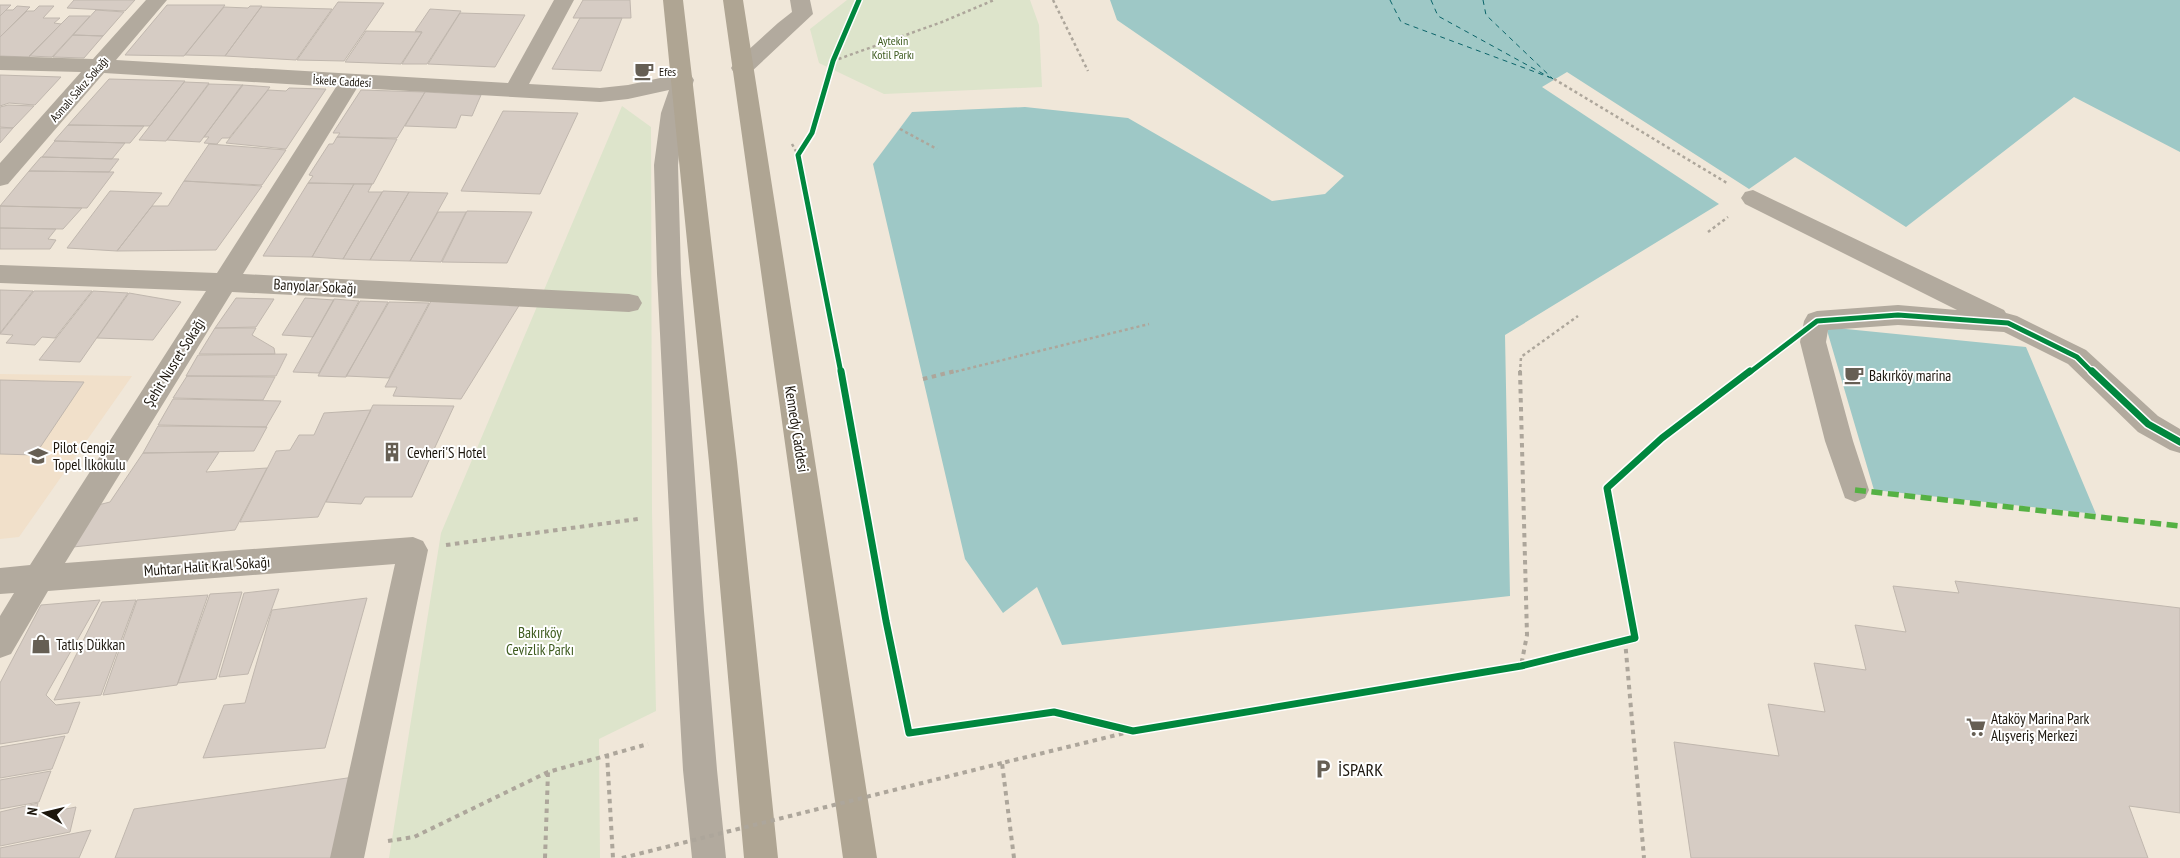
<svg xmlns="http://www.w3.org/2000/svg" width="2180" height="858" font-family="'PT Sans Narrow',sans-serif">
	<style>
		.built { fill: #f1e0ca }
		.green { fill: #dde4cb }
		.water { fill: #9ec8c6 }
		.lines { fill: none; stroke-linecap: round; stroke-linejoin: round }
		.ferry { stroke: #0b6469; stroke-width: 1; stroke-dasharray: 5 4.5; stroke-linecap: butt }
		.building { fill: #d6ccc4; stroke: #c0b7ae }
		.path-far1 { stroke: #ada69b; stroke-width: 2.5; stroke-dasharray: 3 3; stroke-linecap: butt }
		.path { stroke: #ada69b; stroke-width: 4; stroke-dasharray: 4.5 4.5; stroke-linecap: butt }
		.minor { fill: #b2aa9e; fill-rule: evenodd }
		.highway { fill: #afa593; fill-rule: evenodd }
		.path-bridge { stroke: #ada69b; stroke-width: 4; stroke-dasharray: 4.5 4.5; stroke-linecap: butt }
		.quiet { stroke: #55b144; stroke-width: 5.5; stroke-dasharray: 11 5.5; stroke-linecap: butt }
		.cycleway-far1-casing { stroke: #fff; stroke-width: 8 }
		.cycleway-casing { stroke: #fff; stroke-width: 10 }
		.cycleway-far1 { stroke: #00873e; stroke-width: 5 }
		.cycleway { stroke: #00873e; stroke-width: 7 }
		.labels { text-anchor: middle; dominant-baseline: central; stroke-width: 4; stroke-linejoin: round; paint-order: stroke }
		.far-park-label { font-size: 12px; fill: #3e5b1f; stroke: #fff }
		.far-poi-label { font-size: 12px; fill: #1c160d; stroke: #fff; text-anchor: start }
		.far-street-label { font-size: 12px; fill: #1c160d; stroke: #fff }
		.street-label { font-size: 15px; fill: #1c160d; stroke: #fff }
		.poi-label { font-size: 15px; fill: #1c160d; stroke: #fff; text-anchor: start }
		.park-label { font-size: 15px; fill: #3e5b1f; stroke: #fff }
		.near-poi-label { font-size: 18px; fill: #1c160d; stroke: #fff; text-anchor: start }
	</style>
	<rect width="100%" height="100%" fill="#f0e7d9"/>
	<!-- built -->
	<path class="built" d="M0,374L132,376L19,537L0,539Z"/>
	<!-- green -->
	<path class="green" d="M847,0H1030L1039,25L1042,87L884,94L819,63L810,29Z
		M622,106L651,127L652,512L656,711L599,739L600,858H389L441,533Z"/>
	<!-- water -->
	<path class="water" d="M1110,0H2180V152L2074,97L1906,227L1795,157L1749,189L1567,72L1542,87L1719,204L1505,335L1510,596L1062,645L1037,587L1003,613L965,559L873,164L912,112L1025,107L1128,118L1272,201L1325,194L1344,176L1117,20Z
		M1826,327L2026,347L2096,514L1874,490Z"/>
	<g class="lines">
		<!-- ferry -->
		<path class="ferry" d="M1390,0L1401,22L1554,79
			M1431,0L1438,16L1549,77
			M1483,0L1486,15L1553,79"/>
	</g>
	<!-- building -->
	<path class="building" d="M74,0H135L125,11L67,8Z
		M583,0H630L631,18H573Z
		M338,2L384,3L344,61L297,60Z
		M0,5H11L0,16Z
		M167,5H225L184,56L125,55Z
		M17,6L30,7L0,37V16L6,10H13Z
		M39,6H54L43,18H60L54,23L61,24L29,57L0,56V37L27,11H34Z
		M250,6H262L225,56L185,55L224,7L248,8Z
		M261,7L332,9L296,60L225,56Z
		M430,9L461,11L427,64H402L422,32L415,31Z
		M96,10L124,12L103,36L73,35Z
		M460,13L525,15L495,67L428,64Z
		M69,16H90L52,57L29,56Z
		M580,18H622L601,71L552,69Z
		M366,31L422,32L401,64L345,62Z
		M73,35L103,36L84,58L53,57Z
		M0,75L61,77L35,105L9,103L0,106Z
		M109,79L185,81L150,126L68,125Z
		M184,82L209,83L166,141L139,140Z
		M209,84L243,85L200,142L167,140Z
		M242,85L270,87L229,138H222L217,144L204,143L209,137H204Z
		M289,88L326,89L286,149L226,143L268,90L286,91Z
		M361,90L425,92L397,138L337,137L340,133H333Z
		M425,92L481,95L472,116L461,115L456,128L405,126Z
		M8,105L34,106L13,128L0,127V107Z
		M503,111L578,113L540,194L461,191Z
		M68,125L144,126L130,143L54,141Z
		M0,128H13L0,143Z
		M337,137L397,139L373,184L308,183L313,176L309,175L329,144H333Z
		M55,141L125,143L112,159L42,157Z
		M209,144L286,150L262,185L184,181Z
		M41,157L119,159L109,172L29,171Z
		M29,171L114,172L87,208L0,206Z
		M184,181L262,186L216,250L117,251L152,206H168Z
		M308,183L354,184L312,257L263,256Z
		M354,184H372L368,192H382L343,259L312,257Z
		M110,191L162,193L117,251L67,248Z
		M383,191L409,192L370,260L343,259Z
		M409,192L448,193L410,261L370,260Z
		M0,206L82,208L63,229L0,228Z
		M467,211L532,212L507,263L442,262Z
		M438,212H466L441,262L410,261Z
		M0,228L56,229L48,239L56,240L50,249H0Z
		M0,290L33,291L0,333Z
		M34,291H92L55,338L42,337L35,345L6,343L13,335L0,334Z
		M93,291L128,293L80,362L39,360Z
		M129,293L181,302L153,340L97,338Z
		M236,298L274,299L256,327L215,328Z
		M305,298L334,300L313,337L282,335Z
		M334,299L359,301L319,373L293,372Z
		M360,301L388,302L346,377L318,376Z
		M431,301L520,304L461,399L393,396L397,387H385Z
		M389,302L429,303L389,378L346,376Z
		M215,328H256L252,335L274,348L275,354H199Z
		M287,354L276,376H186L198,355Z
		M187,376L275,377L263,400L173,398Z
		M0,380L84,382L35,455L0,454Z
		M173,399L281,401L266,427L158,425Z
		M373,405L454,406L412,497H365L361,504L326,502Z
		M371,410L318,517L240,522L276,451L290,450L299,435H314L324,413Z
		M158,426L267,427L254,451L143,453Z
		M219,452L206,472L267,468L235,530L73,547L98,505L110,502L143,453Z
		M1955,581L2180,608V813L2129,806L2148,858H1691L1674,742L1779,756L1768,704L1825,712L1814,663L1866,670L1855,625L1906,632L1893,586L1959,593Z
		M279,589L248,674L219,677L244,593Z
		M242,592L216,679L178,683L210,594Z
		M208,595L177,685L103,695L137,600Z
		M367,598L325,748L203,758L224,705L245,703L272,610Z
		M100,600L46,695L56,705L80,702L68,733L0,744V683L41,605Z
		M136,600L101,695L54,700L102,602Z
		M65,736L52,769L0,778V747Z
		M51,771L39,802L0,809V780Z
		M361,776L341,858H115L134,809Z
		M38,803L35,815L76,807L70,832L0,846V812Z
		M91,830L79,858H0V848Z"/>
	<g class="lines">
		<!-- path-far1 -->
		<path class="path-far1" d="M1053,0L1088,71
			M833,61L942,22L994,0
			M1554,79L1727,183
			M900,129L937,149
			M792,144L798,155
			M1708,232L1728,217
			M950,373L1149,324
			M1520,373L1521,357L1578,316
			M1749,373L1781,348"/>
		<!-- path -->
		<path class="path" d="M1520,371L1527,635L1521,666
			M923,379L955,371
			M446,545L638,519
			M1625,640L1644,858
			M909,733L1054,712L1132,730
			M607,754L613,858
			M388,841L414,837L548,772L648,744
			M545,858L548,772
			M1014,858L1002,763L1133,731L1521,666L1635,638L1607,488L1662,438L1750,371"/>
		<!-- minor -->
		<path class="minor" d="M146,0H167L116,60L508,83L554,0H574L529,84L600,88L628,85L683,73L691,75L694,80L683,113L678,165L681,274L704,611L717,770L726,858H692L683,770L674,611L657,274L654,165L661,113L669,90L628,99L600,102L357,88L243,274L629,294L638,296L642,303L638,310L629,312L232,292L65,563L413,537L423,541L428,550L364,858H330L395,564L48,591L11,654L0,658V616L14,593L0,594V568L30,565L206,291L0,283V265L217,273L336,87L104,73L8,184L0,186V163L81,72L0,70V56L93,59Z
			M790,0H810L813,14L750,73L742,75L734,73L731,68L734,63L778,23L792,12Z
			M1753,190L2004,310L2006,313L2017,316L2086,350L2158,416L2180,429V453L2170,450L2138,432L2068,364L2004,332L1898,325L1828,330L1826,342L1853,441L1869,490L1865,498L1855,502L1845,498L1825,441L1800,342L1804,321L1808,314L1817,311L1898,305L1957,310L1745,204L1741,198L1745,192Z"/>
		<!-- highway -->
		<path class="highway" d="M663,0H683L737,462L778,858H744L709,462Z
			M723,0H743L877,858H843Z"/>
		<!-- path-bridge -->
		<path class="path-bridge" d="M622,858L1002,763"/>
		<!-- quiet -->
		<path class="quiet" d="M1855,490L2180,526"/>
		<defs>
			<path id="cycleway-far1" d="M841,373L798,155L812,133L833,61L859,0
				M1749,373L1817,321L1898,315L2008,323L2077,357L2093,373"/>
			<path id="cycleway" d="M841,371L886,621L909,733L1054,712L1133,731L1521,666L1635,638L1607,488L1662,438L1750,371
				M2092,371L2148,424L2180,442"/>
		</defs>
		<!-- cycleway-far1 casing -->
		<use href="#cycleway-far1" class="cycleway-far1-casing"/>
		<!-- cycleway casing -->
		<use href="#cycleway" class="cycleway-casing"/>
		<!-- cycleway-far1 -->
		<use href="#cycleway-far1" class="cycleway-far1"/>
		<!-- cycleway -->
		<use href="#cycleway" class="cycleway"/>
	</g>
	<!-- icons -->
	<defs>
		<symbol id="cafe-bare" viewBox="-9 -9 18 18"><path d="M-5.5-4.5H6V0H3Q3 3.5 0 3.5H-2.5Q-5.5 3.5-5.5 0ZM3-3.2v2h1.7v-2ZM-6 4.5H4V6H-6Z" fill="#665f54" stroke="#fff" stroke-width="2.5" paint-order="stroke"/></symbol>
		<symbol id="building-bare" viewBox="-9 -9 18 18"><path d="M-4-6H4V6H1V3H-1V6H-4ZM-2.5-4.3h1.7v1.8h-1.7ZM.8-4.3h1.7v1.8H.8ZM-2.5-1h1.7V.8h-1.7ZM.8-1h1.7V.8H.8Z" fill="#665f54" stroke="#fff" stroke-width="2.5" paint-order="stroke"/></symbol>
		<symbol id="school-bare" viewBox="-9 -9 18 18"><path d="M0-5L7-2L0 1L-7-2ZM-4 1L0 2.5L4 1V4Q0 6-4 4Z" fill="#665f54" stroke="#fff" stroke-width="2.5" paint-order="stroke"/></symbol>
		<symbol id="shop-bare" viewBox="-9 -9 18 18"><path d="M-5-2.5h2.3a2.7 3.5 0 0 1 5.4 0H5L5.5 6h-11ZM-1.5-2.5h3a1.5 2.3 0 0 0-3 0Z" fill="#665f54" stroke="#fff" stroke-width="2.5" paint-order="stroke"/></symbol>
		<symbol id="supermarket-bare" viewBox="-9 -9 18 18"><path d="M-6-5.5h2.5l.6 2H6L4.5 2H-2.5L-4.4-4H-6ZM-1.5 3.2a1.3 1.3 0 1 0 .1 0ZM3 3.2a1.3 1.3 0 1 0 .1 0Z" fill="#665f54" stroke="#fff" stroke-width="2.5" paint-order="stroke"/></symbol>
		<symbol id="parking-bare" viewBox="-9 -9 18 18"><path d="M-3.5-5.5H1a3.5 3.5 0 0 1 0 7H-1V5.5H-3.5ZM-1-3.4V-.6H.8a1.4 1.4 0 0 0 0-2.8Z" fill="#665f54" stroke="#fff" stroke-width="2.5" paint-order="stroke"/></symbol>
	</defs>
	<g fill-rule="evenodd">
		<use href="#cafe-bare" x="630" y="57" width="28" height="28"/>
		<use href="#cafe-bare" x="1840" y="361" width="28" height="28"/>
		<use href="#building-bare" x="378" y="438" width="28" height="28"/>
		<use href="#school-bare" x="24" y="442" width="28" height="28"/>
		<use href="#shop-bare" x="27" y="630" width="28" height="28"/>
		<use href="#supermarket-bare" x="1962" y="713" width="28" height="28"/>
		<use href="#parking-bare" x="1309" y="755" width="28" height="28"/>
	</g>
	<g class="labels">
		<!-- far-park labels -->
		<g class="far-park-label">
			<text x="893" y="40">Aytekin<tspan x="893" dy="14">Kotil Parkı</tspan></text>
		</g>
		<!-- far-poi labels -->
		<g class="far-poi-label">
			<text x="659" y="71">Efes</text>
		</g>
		<!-- far-street labels -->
		<g class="far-street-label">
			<text transform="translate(342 81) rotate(3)">İskele Caddesi</text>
			<text transform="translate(79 89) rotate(-49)">Asmalı Sakız Sokağı</text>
		</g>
		<!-- street labels -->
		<g class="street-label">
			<text transform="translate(315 286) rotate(3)">Banyolar Sokağı</text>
			<text transform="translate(174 362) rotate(-58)">Şehit Nusret Sokağı</text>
			<text transform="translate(797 429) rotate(81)">Kennedy Caddesi</text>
			<text transform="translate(207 566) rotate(-4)">Muhtar Halit Kral Sokağı</text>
		</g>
		<!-- poi labels -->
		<g class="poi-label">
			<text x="1869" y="375">Bakırköy marina</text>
			<text x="53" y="447">Pilot Cengiz<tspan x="53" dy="17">Topel İlkokulu</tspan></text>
			<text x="407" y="452">Cevheri'S Hotel</text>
			<text x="56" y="644">Tatlış Dükkan</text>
			<text x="1991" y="718">Ataköy Marina Park<tspan x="1991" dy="17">Alışveriş Merkezi</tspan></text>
		</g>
		<!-- park labels -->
		<g class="park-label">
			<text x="540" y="632">Bakırköy<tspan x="540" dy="17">Cevizlik Parkı</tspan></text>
		</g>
		<!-- near-poi labels -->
		<g class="near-poi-label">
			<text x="1338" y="769">İSPARK</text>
		</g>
	</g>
	<!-- north arrow -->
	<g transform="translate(45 813) rotate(278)" stroke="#ffffff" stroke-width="4" paint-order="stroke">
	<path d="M0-4L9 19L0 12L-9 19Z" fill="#1c160d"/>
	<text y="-8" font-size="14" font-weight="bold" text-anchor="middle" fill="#1c160d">N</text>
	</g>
</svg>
